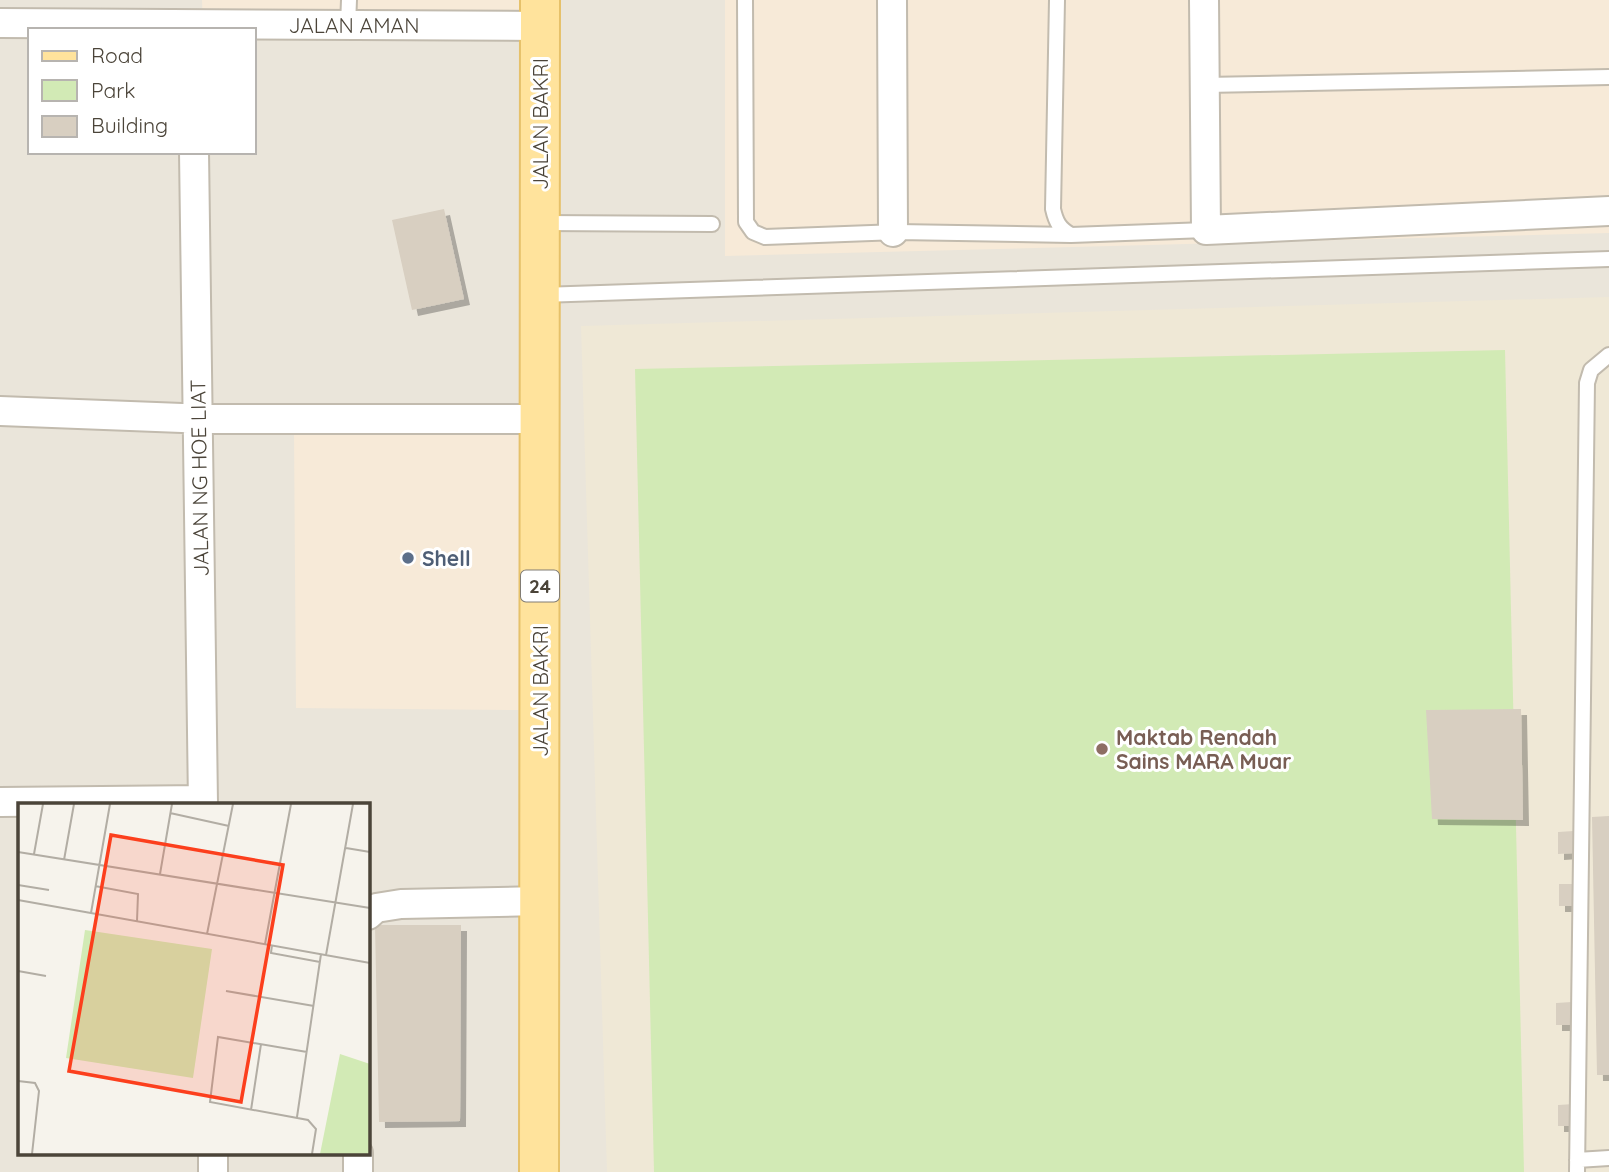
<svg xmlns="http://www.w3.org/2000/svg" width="1609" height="1172" font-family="Quicksand,sans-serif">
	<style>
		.residential { fill: #eae5da; fill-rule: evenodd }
		.commercial { fill: #f7ead8 }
		.education { fill: #efe8d6 }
		.green { fill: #d2eab5 }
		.building { fill: #d8cfc1; filter: url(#shadow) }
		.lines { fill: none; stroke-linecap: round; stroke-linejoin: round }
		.service-casing { stroke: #c2bbae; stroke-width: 18 }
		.minor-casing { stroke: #c2bbae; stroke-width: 32 }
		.primary-casing { stroke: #e6c16a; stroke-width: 42 }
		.service { stroke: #fff; stroke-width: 14 }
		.minor { stroke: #fff; stroke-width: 28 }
		.primary { stroke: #ffe39c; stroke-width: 38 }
		.service-dot { fill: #5c6f8a; stroke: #fff; stroke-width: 2.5 }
		.education-dot { fill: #8d6e63; stroke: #fff; stroke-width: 2.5 }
		.labels { text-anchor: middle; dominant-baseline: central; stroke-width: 6; stroke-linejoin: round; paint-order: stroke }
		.shield { fill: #fff; stroke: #817c74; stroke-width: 2 }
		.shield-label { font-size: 19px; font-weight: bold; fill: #4b4439 }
		.street-label { font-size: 21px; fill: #4b4439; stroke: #fff }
		.service-label { font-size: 21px; font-weight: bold; fill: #4e5e75; stroke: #fff; text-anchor: start }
		.education-label { font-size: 21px; font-weight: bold; fill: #785e54; stroke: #fff; text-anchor: start }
		.inset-road { fill: none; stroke: #b2ada4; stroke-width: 2 }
		.view { fill: #fc3f1d; fill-opacity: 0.15; stroke: #fc3f1d; stroke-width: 3.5 }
		.inset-edge { fill: none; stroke: #4b4439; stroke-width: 3.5 }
	</style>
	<defs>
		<filter id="shadow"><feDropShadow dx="6" dy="6" stdDeviation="0" flood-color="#0004"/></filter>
	</defs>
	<rect width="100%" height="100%" fill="#f6f3ec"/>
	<!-- residential -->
	<path class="residential" d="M0,0H1609V1172H0ZM30,30H254V152H30ZM19,804H368V1153H19Z"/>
	<!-- commercial -->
	<path class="commercial" d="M202,0H521V38L203,30Z
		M725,0H1609V233L725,256Z
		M294,432H521L519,710L296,708Z"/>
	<!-- education -->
	<path class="education" d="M1609,297V1172H607L581,326Z"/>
	<!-- green -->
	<path class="green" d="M1505,350L1524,1172H654L635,369Z"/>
	<!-- building -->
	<path class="building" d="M444,209L464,299L412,310L392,220Z
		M1521,709L1523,820L1432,819L1426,710Z
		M1609,816V1075H1597L1592,817Z
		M1574,831L1573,853L1558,854V832Z
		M1559,884H1575V906H1559Z
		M375,925H461L460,1121L379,1122Z
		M1572,1002L1571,1025H1556V1003Z
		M1574,1104L1573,1126H1558V1105Z"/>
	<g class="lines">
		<defs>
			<path id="service" d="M745,0L746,222L753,232L765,237L898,232L1071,235
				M1057,0L1053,209C1056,222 1059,228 1071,235L1206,230
				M348,25L349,0
				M1205,85L1609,77
				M542,223L712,224
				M541,295L1609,259
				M1577,1160L1609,1158
				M1577,1172L1587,383L1591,370L1609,355"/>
			<path id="minor" d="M892,0L893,232
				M1204,0L1206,230L1609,211
				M0,23L540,26
				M194,152L203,804
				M0,411L208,419H540
				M0,802L203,800
				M368,915L376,908L401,904L540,901
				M213,1153V1172
				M358,1153V1172"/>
			<path id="primary" d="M539,1172L540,0"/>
		</defs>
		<!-- service casing -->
		<use href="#service" class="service-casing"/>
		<!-- minor casing -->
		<use href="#minor" class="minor-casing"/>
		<!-- primary casing -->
		<use href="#primary" class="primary-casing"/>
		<!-- service -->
		<use href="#service" class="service"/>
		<!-- minor -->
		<use href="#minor" class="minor"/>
		<!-- primary -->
		<use href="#primary" class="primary"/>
	</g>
	<!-- markers -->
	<circle class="service-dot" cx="408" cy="558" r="7"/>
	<circle class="education-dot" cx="1102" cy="749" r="7"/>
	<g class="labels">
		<!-- shield labels -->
		<rect class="shield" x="521" y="570.5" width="38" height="31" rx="5"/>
		<g class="shield-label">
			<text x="540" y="586">24</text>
		</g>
		<!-- street labels -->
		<g class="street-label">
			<text x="354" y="25">JALAN AMAN</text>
			<text transform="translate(540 124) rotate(-90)">JALAN BAKRI</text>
			<text transform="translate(199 478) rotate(-91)">JALAN NG HOE LIAT</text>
			<text transform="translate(540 691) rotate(-90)">JALAN BAKRI</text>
		</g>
		<!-- service labels -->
		<g class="service-label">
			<text x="422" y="558">Shell</text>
		</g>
		<!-- education labels -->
		<g class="education-label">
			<text x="1116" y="737">Maktab Rendah<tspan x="1116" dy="24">Sains MARA Muar</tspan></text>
		</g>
	</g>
	<!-- overview -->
	<g transform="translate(18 803)">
		<rect width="352" height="352" fill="#f6f3ec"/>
		<path d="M67,127L194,146L175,275L48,255ZM322,251L352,261V351H302Z" fill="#d2eab5"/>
		<path class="inset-road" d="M152,10L211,23M328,45L352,49M0,49L352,105M16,51L25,1M46,57L56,1M142,71L154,1M0,82L31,87M77,83L120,91L119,118M0,97L352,160M73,110L92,1M189,131L215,1M247,141L273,1M254,142L253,150L302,159M308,152L335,1M0,168L28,173M208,188L296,203M289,249L200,234L192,299L290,317L298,326L294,351M0,278L17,280L21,288L14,351M233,307L243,241M279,314L303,151"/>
		<path class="view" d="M93,32L265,62L223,299L51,268Z"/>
		<rect width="352" height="352" class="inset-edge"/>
	</g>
	<!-- legend -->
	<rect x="28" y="28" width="228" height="126" fill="#ffffff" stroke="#b7b4b0" stroke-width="2"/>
	<rect x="42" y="51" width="35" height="10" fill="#ffe39c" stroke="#b7b4b0" stroke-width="2"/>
	<text x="91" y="63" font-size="21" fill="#4b4439">Road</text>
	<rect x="42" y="80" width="35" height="21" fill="#d2eab5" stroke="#b7b4b0" stroke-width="2"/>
	<text x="91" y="98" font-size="21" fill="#4b4439">Park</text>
	<rect x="42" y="116" width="35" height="21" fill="#d8cfc1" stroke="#b7b4b0" stroke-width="2"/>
	<text x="91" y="133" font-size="21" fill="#4b4439">Building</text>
</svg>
